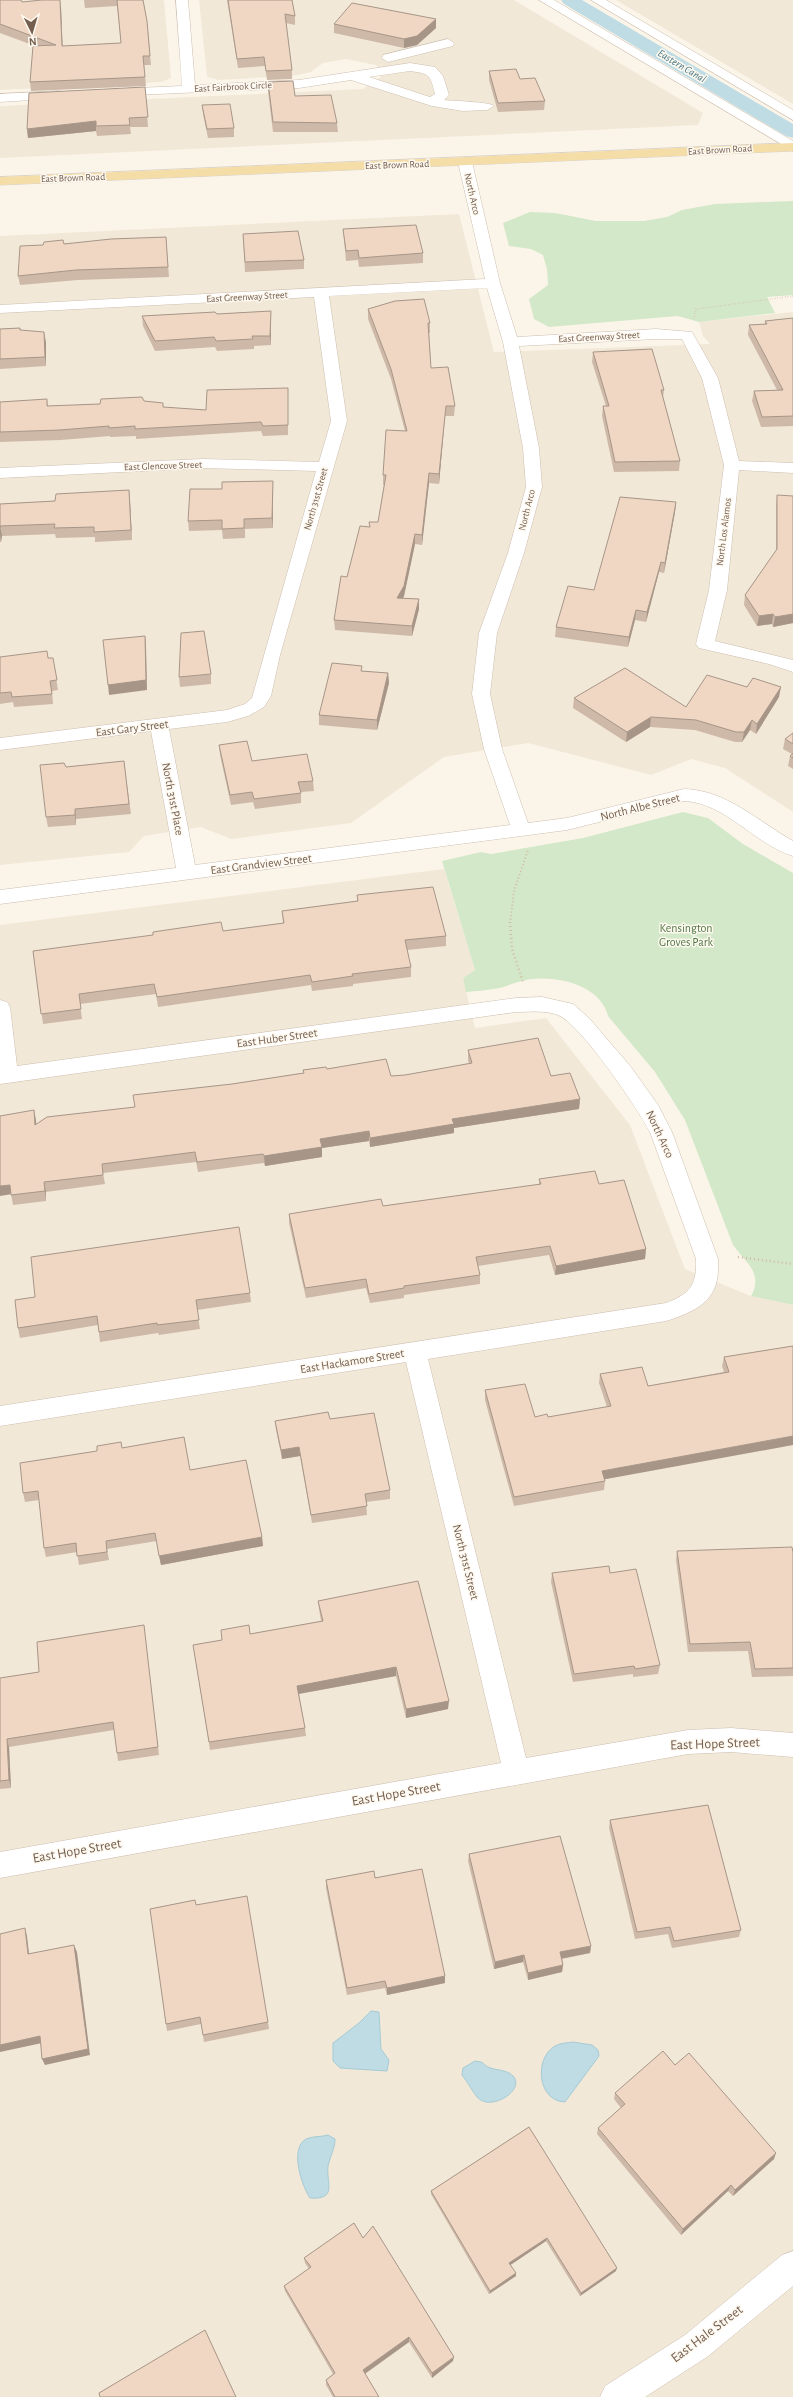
<svg xmlns="http://www.w3.org/2000/svg" width="793" height="2397" font-family="'Alegreya Sans',sans-serif">
	<style>
		.residential { fill: #f2e8d8 }
		.green { fill: #d3e8c8 }
		.water { fill: #bfdce4; stroke: #a5cbd5 }
		.lines { fill: none; stroke-linecap: round; stroke-linejoin: round }
		.canal { fill: #bfdce4; fill-rule: evenodd }
		.minor-casing { stroke: #cdbeb0; stroke-width: 1 }
		.major-casing { stroke: #d8d2cd; stroke-width: 1 }
		.path-far2 { stroke: #d4baa5; stroke-width: 1.5; stroke-dasharray: 0.5 2; stroke-linecap: butt }
		.path-far1 { stroke: #d4baa5; stroke-width: 2; stroke-dasharray: 1 2.5; stroke-linecap: butt }
		.path { stroke: #d4baa5; stroke-width: 2.5; stroke-dasharray: 1 3; stroke-linecap: butt }
		.minor { fill: #fff; fill-rule: evenodd }
		.major { fill: #f5dda7; fill-rule: evenodd }
		.wall { fill: #ceb9a8 }
		.shaded-wall { fill: #a79688 }
		.building { fill: #efd7c3; stroke: #a79688 }
		.labels { text-anchor: middle; dominant-baseline: central; stroke-width: 3; stroke-linejoin: round; paint-order: stroke }
		.far-street-label { font-size: 10px; fill: #745e4e; stroke: #fef9f0 }
		.far-water-label { font-size: 11px; font-style: italic; fill: #497886; stroke: #fef9f0 }
		.street-label { font-size: 12px; fill: #745e4e; stroke: #fef9f0 }
		.park-label { font-size: 12px; fill: #537947; stroke: #fef9f0 }
		.near-street-label { font-size: 14px; fill: #745e4e; stroke: #fef9f0 }
	</style>
	<rect width="100%" height="100%" fill="#fbf5e9"/>
	<!-- residential -->
	<path class="residential" d="M0,0H164L171,78L161,82L0,90Z
		M199,0H514L703,113L698,125L0,158V106L363,89L381,77L380,70L376,65L346,59L323,63L311,72L293,76L219,80L207,77Z
		M616,0H793V104Z
		M459,214L494,352L710,344L703,336L699,322L793,312V812L725,768L691,759L651,775L528,743L444,757L351,823L231,839L201,827L144,836L129,852L0,865V236Z
		M444,869L475,970L463,978L475,1028L546,1018L630,1125L685,1269L751,1296L793,1305V2397H0V925Z"/>
	<!-- green -->
	<path class="green" d="M793,201V295L767,297L775,313L699,322L678,316L549,327L534,319L529,299L548,285L547,269L543,255L531,249L509,246L503,223L530,212L555,213L596,221H644L667,217L682,210L715,204Z
		M683,812L708,818L743,844L793,873V1305L751,1296C764,1273 745,1262 733,1245L685,1120L655,1072L608,1016C601,986 560,976 532,979C521,980 510,985 500,988C489,990 477,991 466,992L463,978L475,970L442,861L481,852L491,854L583,838Z"/>
	<!-- water -->
	<path class="water" d="M371,2011L379,2012L381,2049L389,2060L387,2071L340,2068L333,2061V2043L359,2023Z
		M573,2042L592,2045L598,2050L599,2056L565,2102C537,2101 534,2058 555,2046C560,2043 567,2043 573,2042Z
		M475,2061L481,2062C484,2063 485,2066 488,2067C496,2071 508,2069 514,2077C524,2091 491,2111 478,2098C474,2094 467,2081 462,2075L463,2068Z
		M328,2135L335,2139C335,2149 330,2156 328,2166C326,2183 338,2200 310,2198C302,2186 289,2149 306,2139C312,2136 322,2137 328,2135Z"/>
	<g class="lines">
		<!-- canal -->
		<path class="canal" d="M561,0H582L793,124V138L786,136L564,4Z"/>
		<defs>
			<path id="minor" d="M176,0H188L195,85L299,80L410,63L435,67L443,76L449,95L444,100C453,101 491,102 494,106L487,110L463,111L432,106L351,80L299,88L110,96L108,93L115,89L182,86ZM410,71C430,74 430,74 435,94L430,97L369,77Z
				M539,0H554L793,141V151Z
				M591,0H606L793,110V120Z
				M448,39L454,43L453,46L388,62L382,58L383,55Z
				M59,91L64,92L66,95L64,98L0,102V94Z
				M465,158L472,162L500,283L517,337L656,329L692,332L718,378L739,461L793,463V473L739,470L727,590L715,641L793,660V672L769,664L699,648L696,644L709,590L724,465L702,378L682,339H656L519,346L539,448L542,487L524,553L497,633L490,694L502,749L528,823L567,818L684,789C726,790 758,821 793,841V856C754,844 726,803 684,801L567,830L0,904V890L176,868L151,731L0,750V738L227,710L245,704L252,698L316,471L203,468L0,478V468L203,459L319,462L331,421L314,297L0,313V305L485,279L458,162ZM487,288L503,342L523,448L526,487L508,553L479,633L472,694L484,749L510,825L195,865L169,729L227,722L248,716L264,707L271,696L280,655L347,421L329,296Z
				M542,997L573,1004L589,1018L631,1067L658,1105L672,1132L718,1259C721,1299 700,1310 666,1321L428,1359L526,1758L688,1730L731,1728L793,1733V1757L731,1752L688,1754L0,1878V1852L501,1763L406,1362L0,1426V1406L666,1303C690,1294 697,1285 696,1259L650,1132C638,1109 580,1023 558,1015C545,1010 530,1012 516,1012L0,1084V1000L7,1002L10,1007L17,1066L516,998Z
				M793,2251V2286L707,2357L645,2397H600L605,2386L685,2335L782,2255Z"/>
			<path id="major" d="M793,143V151L0,185V177Z"/>
		</defs>
		<!-- minor casing -->
		<use href="#minor" class="minor-casing"/>
		<!-- major casing -->
		<use href="#major" class="major-casing"/>
		<!-- path-far2 -->
		<path class="path-far2" d="M694,319L696,309L793,296"/>
		<!-- path-far1 -->
		<path class="path-far1" d="M510,923L514,891L528,850"/>
		<!-- path -->
		<path class="path" d="M510,922L512,949L523,982
			M738,1257L793,1264"/>
		<!-- minor -->
		<use href="#minor" class="minor"/>
		<!-- major -->
		<use href="#major" class="major"/>
	</g>
	<!-- wall -->
	<path class="wall" d="M0,0L22,2L61,7L62,46L121,43L117,6L85,8L84,0H143L147,21L151,65H144L146,86L31,91L30,82L35,46L0,33Z
		M227,0H292L295,16V25L286,23L292,70V79L267,80L265,66L238,68Z
		M436,19V28L417,45L404,48L334,33V24Z
		M489,71L520,79L545,101L544,110L498,112L489,80Z
		M268,82L295,96L337,123L338,132H273L268,91Z
		M145,87L148,127H130L131,134L97,136L96,131L28,138L27,129Z
		M202,105L234,128V137L208,138L203,114Z
		M343,229L423,253V263L359,267L358,260L346,261L344,239Z
		M243,234L304,260V269L245,272Z
		M166,237L169,277L78,280L20,285L18,276L64,244Z
		M368,309L430,323V333H429L431,368L455,406L454,416H445L439,484L429,483L422,545L415,544L404,596L403,598L419,599V609L412,636L335,630L334,620L347,577L369,527L378,522L384,485H383V475L405,431L391,379L368,319Z
		M271,311V345L254,346V349L217,351L215,347L155,351L143,326L142,316L217,314Z
		M793,318V426L761,427L752,401L754,391L777,390L748,335L749,325L765,324V321Z
		M20,328L21,331L46,342V366L0,369V329Z
		M593,352L664,390L663,397L680,461L679,471L614,472L602,416L603,406H606L592,362Z
		M288,388V435L263,436L261,431L136,439V436L110,437V436L61,440L0,442V402L47,399L48,406L100,404L144,401L163,407L206,410Z
		M273,481V528L245,529V538L223,539L222,530L189,531L188,521Z
		M129,490L132,540L95,542V537L56,538L55,534L2,536L1,542H0V504L55,501Z
		M777,495L793,623L773,627L772,624L757,626L744,605L745,595L776,551V505Z
		M676,502L675,512L664,573L659,572L646,622L635,620L628,647L555,637L556,627L594,590Z
		M0,657L53,658L58,690L52,691L53,704L14,707L13,702L0,704Z
		M362,671L388,673L389,683L377,730L319,725V715Z
		M211,674V684L180,687L179,677Z
		M779,697L756,734L750,730L742,742H735L695,730L650,727L626,742L573,708L574,698L686,707Z
		M793,733V769L788,766L790,756L792,754L783,749L785,739Z
		M219,745L252,761L313,781L314,791L301,792V803L255,809L253,802L231,805L220,755Z
		M124,761L131,814L76,819V825L48,827L46,817L66,767Z
		M357,895L446,936V946L407,950L411,967V977L353,984V986L312,991L311,985L158,1007L156,994L80,1004L82,1019L43,1024L33,951L223,931L283,923L282,911L357,901Z
		M468,1050L551,1076L580,1099L579,1109L454,1128V1133L370,1147L369,1141L322,1148V1157L265,1166L264,1163L198,1172L196,1162L103,1173L105,1184L46,1192V1201L13,1205L11,1194L34,1110L36,1125L135,1107L232,1084L303,1073V1070L327,1069L391,1076L405,1075L469,1064L468,1060Z
		M539,1179L599,1184L646,1249L645,1259L555,1275L549,1255L478,1266L480,1275V1284L404,1295V1298L370,1303L366,1288L306,1298L289,1223V1214L383,1206L539,1185Z
		M250,1293L251,1302L197,1310L200,1329L159,1335L158,1333L100,1342L98,1325L20,1338L18,1328L15,1300Z
		M793,1346L605,1479V1481L604,1490L514,1506L485,1400V1390L535,1417H548L607,1407L599,1383L600,1374L648,1386L724,1372L722,1366L724,1357Z
		M330,1419L390,1490V1499L366,1502L367,1515L312,1523L300,1456L282,1459L276,1430L275,1421Z
		M122,1448L190,1470L262,1537L263,1546L161,1565L157,1541L107,1549L109,1560L79,1565L77,1552L46,1557L44,1548L39,1500L25,1502L23,1493Z
		M677,1551L793,1552V1676L752,1677L748,1651L688,1652L676,1560Z
		M552,1573H610L660,1665L658,1674L633,1677V1674L573,1682L551,1582Z
		M318,1601L448,1709L406,1718L396,1676L299,1694L305,1728L306,1736L210,1750L193,1645L222,1640L250,1634L321,1621L319,1609Z
		M145,1634L159,1755L118,1761L117,1753L114,1730L9,1747L11,1788L0,1789V1678L39,1672Z
		M610,1820L741,1930L739,1937L672,1948L668,1934L635,1939L609,1828Z
		M469,1854L591,1946L590,1953L562,1959L563,1965L562,1972L528,1980L523,1962L494,1969L468,1861Z
		M375,1878L445,1983L387,1995L385,1988L347,1995L326,1888V1880Z
		M196,1905L268,2022L269,2029L204,2042L201,2024L167,2031L166,2024Z
		M675,2065L774,2159L733,2196L728,2191L681,2235L597,2134L598,2128L621,2108L614,2099L615,2093Z
		M529,2127L616,2271L580,2296L546,2241L510,2265L516,2276L489,2294L431,2194V2191Z
		M363,2238L453,2361L432,2378L409,2342L365,2374L379,2397H333L326,2385V2380L333,2374L285,2291L284,2286L309,2269L305,2263L304,2258Z"/>
	<!-- shaded-wall -->
	<path class="shaded-wall" d="M60,0L61,7L63,55L62,46Z
		M436,19V28L417,45L404,48V39Z
		M96,121V131L28,138L27,129Z
		M271,311V345L270,336Z
		M44,332L46,342V366L45,357Z
		M446,406L445,416L439,484V474Z
		M429,473V483L422,545V535Z
		M273,481V528L272,518Z
		M129,490L130,500L132,540L131,530Z
		M676,502L675,512L664,573L665,563Z
		M0,526L2,536L1,542L0,534Z
		M415,534V544L404,596L397,608V598Z
		M661,562L659,572L646,622L647,612Z
		M419,599V609L412,636V626Z
		M636,610L635,620L628,647L629,637Z
		M773,614L772,624L757,626L759,616Z
		M793,614V623L773,627L775,617Z
		M145,636L146,646L147,690L109,695L108,685Z
		M388,673L389,683L377,730V720Z
		M781,687L779,697L756,734L757,724Z
		M651,717L650,727L626,742L627,732Z
		M752,720L750,730L742,742L744,732Z
		M75,809L76,819V825L75,815Z
		M580,1099L579,1109L454,1128V1133L370,1147V1138L452,1119Z
		M34,1110L36,1120L37,1135L35,1125Z
		M369,1131V1141L322,1148V1157L265,1166L264,1156L320,1139Z
		M44,1182L46,1192V1201L45,1191Z
		M10,1185L12,1194L0,1196V1186Z
		M646,1249L645,1259L555,1275L556,1266Z
		M793,1436V1445L601,1480L602,1471Z
		M299,1447L300,1456L282,1459L281,1450Z
		M262,1537L263,1546L161,1565L159,1556Z
		M396,1667V1676L298,1694L297,1686Z
		M449,1701L448,1709L406,1718V1709Z
		M7,1739L9,1747L11,1788L9,1780Z
		M25,1928L27,1936L30,1962L28,1954Z
		M74,1945L77,1952L90,2055L45,2065L42,2059Z
		M591,1946L590,1953L559,1959L560,1952Z
		M524,1955L523,1962L494,1969L495,1962Z
		M563,1965L562,1972L528,1980V1973Z
		M445,1976V1983L387,1995V1988Z
		M40,2036L42,2043L0,2052V2045Z
		M776,2153L774,2159L733,2196L735,2190Z
		M731,2185L728,2191L681,2235L683,2229Z
		M547,2238L546,2241L509,2266V2263Z
		M617,2268L616,2271L580,2296L581,2293Z
		M516,2273V2276L489,2294L490,2291Z
		M409,2337V2342L363,2375V2370Z
		M454,2357L453,2361L432,2378V2373Z"/>
	<!-- building -->
	<path class="building" d="M0,0H21L22,2L42,0H60L62,46L121,43L117,0H143L147,21L150,56H143L145,77L30,82L33,46L56,45L0,24Z
		M228,0H292L295,16L285,14L292,70L266,71L264,57L237,59Z
		M352,3L436,19L417,36L404,39L334,24Z
		M516,69L520,79L535,78L545,101L498,103L489,71Z
		M293,81L295,96L331,95L337,123L273,122L268,82Z
		M145,87L148,117L129,118L130,125L96,126V121L27,129L29,93Z
		M230,104L234,128L207,129L202,105Z
		M416,225L423,253L359,258L358,250L346,251L343,229Z
		M298,231L304,260L245,262L243,234Z
		M166,237L168,267L76,270L18,276L20,246L43,245L44,242L63,240L64,244L111,239Z
		M424,299L430,323H428L431,368L448,367L455,406H446L439,474L429,473L422,535L415,534L404,586L397,598L419,599L412,626L334,620L341,576L347,577L360,526L370,527L369,522H378L386,475H383L386,430L407,431L391,369L368,309L395,301Z
		M271,311L270,336H252L253,339L216,341L214,337L155,341L142,316L215,312L217,314Z
		M793,318V416L762,417L754,391L783,390L749,325L767,324L765,321Z
		M20,328V330L44,332L45,357L0,359V329Z
		M652,349L664,390H661L680,461L615,462L603,406H609L593,352Z
		M288,388V425L263,426L261,422L135,429V426L109,428V426L60,430L0,432V402L47,399V406L100,404L101,399L142,397L144,401L163,403V407L206,410L207,390Z
		M273,481L272,518L244,519V528L222,529V520L188,521L190,489H222V482Z
		M129,490L131,530L94,532V527L54,528L55,524L0,526V528V504L55,501L56,494Z
		M777,495L793,496V614L775,617L773,614L759,616L745,595L777,549Z
		M620,497L676,502L665,563L661,562L647,612L636,610L629,637L556,627L568,586L594,590Z
		M204,631L211,674L179,677L181,633Z
		M145,636L146,680L108,685L103,640Z
		M47,651L48,658H53L57,680L50,681L52,694L12,697L11,692L0,693V657Z
		M332,663L362,666L361,671L388,673L377,720L319,715Z
		M625,668L686,707L707,675L747,687L753,678L781,687L757,724L752,720L744,732H736L696,720L651,717L627,732L574,698Z
		M793,733V744L785,739Z
		M247,741L252,761L307,754L313,781L298,782L301,793L254,799L252,792L230,795L219,745Z
		M793,753V758L790,756Z
		M124,761L129,804L75,809V815L46,817L40,765L64,763L66,767Z
		M433,887L446,936L405,940L411,967L352,974L353,976L312,982L310,975L157,997L154,984L79,994L81,1009L41,1014L33,951L153,935V932L221,922L223,931L284,923L282,911L358,901L357,895Z
		M538,1038L551,1076L570,1073L580,1099L452,1119L454,1124L370,1138L369,1131L320,1139L322,1147L264,1156L263,1154L197,1162L195,1152L102,1164L103,1175L44,1182L45,1191L11,1195L10,1185L0,1186V1116L34,1110L35,1125L47,1117L135,1107L133,1095L232,1084L304,1073L303,1070L326,1067L327,1069L386,1059L391,1076L405,1075L472,1063L468,1050Z
		M595,1171L599,1184L624,1180L646,1249L556,1266L550,1246L476,1257L480,1275L404,1286V1288L369,1294L366,1279L305,1288L289,1214L381,1199L383,1206L541,1184L539,1179Z
		M239,1227L250,1293L196,1300L199,1320L157,1325V1323L99,1332L97,1316L18,1328L15,1300L35,1297L31,1257Z
		M793,1346V1436L602,1471L605,1481L514,1497L485,1390L525,1384L535,1417L547,1414L548,1417L611,1406L600,1374L642,1367L648,1386L729,1372L724,1357Z
		M328,1412L330,1419L374,1413L390,1490L365,1494L367,1506L311,1515L299,1447L281,1450L275,1421Z
		M184,1437L190,1470L246,1460L262,1537L159,1556L155,1533L106,1541L107,1552L77,1556L76,1543L44,1548L38,1491L23,1493L20,1463L97,1451V1446L121,1442L122,1448Z
		M792,1547L793,1552V1668L755,1669L750,1642L690,1644L677,1551Z
		M609,1566L610,1573L636,1569L660,1665L635,1669L634,1666L574,1674L552,1573Z
		M418,1581L449,1701L406,1709L396,1667L297,1686L305,1728L209,1742L193,1645L222,1640L221,1630L249,1625L250,1634L323,1621L318,1601Z
		M144,1625L158,1747L117,1753L113,1722L7,1739L9,1780L0,1781V1678L39,1672L37,1642Z
		M708,1805L741,1930L674,1941L670,1927L637,1932L610,1820Z
		M560,1836L591,1946L560,1952L563,1965L528,1973L524,1955L495,1962L469,1854Z
		M422,1869L445,1976L387,1988L385,1981L347,1988L326,1880L374,1871L375,1878Z
		M247,1896L268,2022L203,2035L200,2017L166,2024L150,1909L195,1900L196,1905Z
		M25,1928L28,1954L74,1945L88,2049L42,2059L40,2036L0,2045V1934Z
		M663,2051L675,2065L689,2053L776,2153L735,2190L731,2185L683,2229L598,2128L625,2104L615,2093Z
		M529,2127L617,2268L581,2293L547,2238L509,2263L516,2273L490,2291L431,2191Z
		M354,2223L363,2238L373,2226L454,2357L432,2373L409,2337L363,2370L379,2397H335L326,2380L335,2373L284,2286L311,2267L304,2258Z
		M205,2330L236,2397H100L99,2393Z"/>
	<g class="labels">
		<!-- far-street labels -->
		<g class="far-street-label">
			<text transform="translate(233 87) rotate(-3)">East Fairbrook Circle</text>
			<text transform="translate(720 150) rotate(-3)">East Brown Road</text>
			<text transform="translate(397 165) rotate(-2)">East Brown Road</text>
			<text transform="translate(73 178) rotate(-2)">East Brown Road</text>
			<text transform="translate(472 194) rotate(77)">North Arco</text>
			<text transform="translate(247 297) rotate(-3)">East Greenway Street</text>
			<text transform="translate(599 337) rotate(-3)">East Greenway Street</text>
			<text transform="translate(163 466) rotate(-2)">East Glencove Street</text>
			<text transform="translate(316 499) rotate(-74)">North 31st Street</text>
			<text transform="translate(527 510) rotate(-76)">North Arco</text>
			<text transform="translate(724 532) rotate(-83)">North Los Alamos</text>
		</g>
		<!-- far-water labels -->
		<g class="far-water-label">
			<text transform="translate(682 66) rotate(31)">Eastern Canal</text>
		</g>
		<!-- street labels -->
		<g class="street-label">
			<text transform="translate(132 728) rotate(-7)">East Gary Street</text>
			<text transform="translate(173 799) rotate(79)">North 31st Place</text>
			<text transform="translate(640 807) rotate(-14)">North Albe Street</text>
			<text transform="translate(261 864) rotate(-7)">East Grandview Street</text>
			<text transform="translate(277 1038) rotate(-8)">East Huber Street</text>
			<text transform="translate(660 1134) rotate(65)">North Arco</text>
			<text transform="translate(352 1361) rotate(-9)">East Hackamore Street</text>
			<text transform="translate(466 1562) rotate(76)">North 31st Street</text>
		</g>
		<!-- park labels -->
		<g class="park-label">
			<text x="686" y="928">Kensington<tspan x="686" dy="14">Groves Park</tspan></text>
		</g>
		<!-- near-street labels -->
		<g class="near-street-label">
			<text transform="translate(715 1744) rotate(-2)">East Hope Street</text>
			<text transform="translate(396 1794) rotate(-10)">East Hope Street</text>
			<text transform="translate(77 1851) rotate(-10)">East Hope Street</text>
			<text transform="translate(707 2334) rotate(-37)">East Hale Street</text>
		</g>
	</g>
	<!-- north arrow -->
	<g transform="translate(32 32) rotate(175)" stroke="#fef9f0" stroke-width="3" paint-order="stroke">
	<path d="M0-3L7 15L0 10L-7 15Z" fill="#745e4e"/>
	<text y="-6" font-size="11" font-weight="bold" text-anchor="middle" fill="#745e4e">N</text>
	</g>
</svg>
